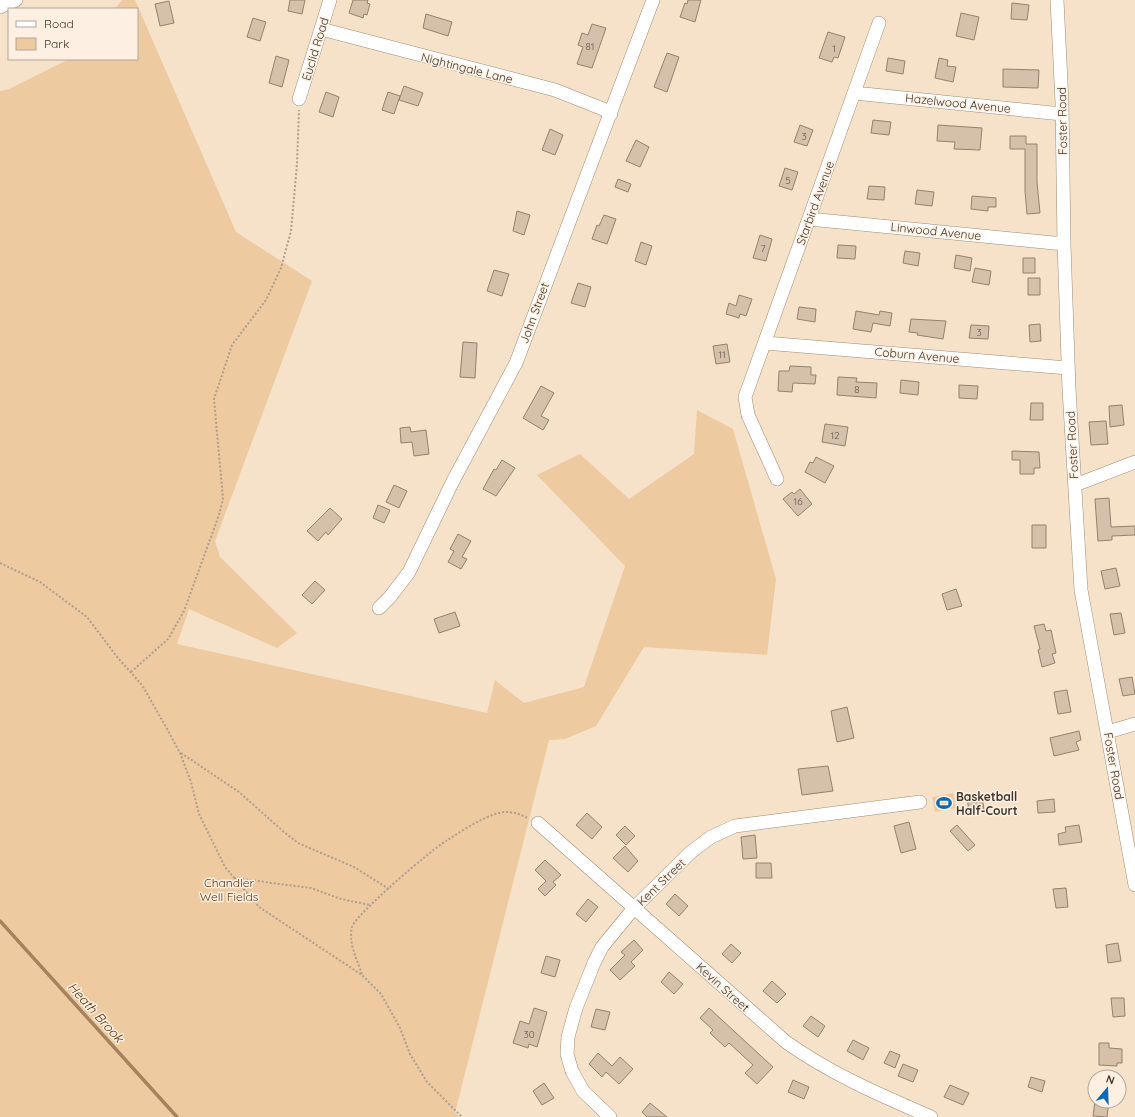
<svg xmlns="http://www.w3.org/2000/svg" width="1135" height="1117" font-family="Quicksand,sans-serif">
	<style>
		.green { fill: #eecaa1 }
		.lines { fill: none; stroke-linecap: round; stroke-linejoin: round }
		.stream { stroke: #a4835d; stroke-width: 3.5 }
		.building { fill: #d5c0a9; stroke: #95826c }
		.minor-casing { stroke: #9f8c76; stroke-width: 14 }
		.path { stroke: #ae9e8c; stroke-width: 2; stroke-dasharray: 2 2; stroke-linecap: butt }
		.minor { stroke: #fff; stroke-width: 13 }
		.labels { text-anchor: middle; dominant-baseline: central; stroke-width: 3; stroke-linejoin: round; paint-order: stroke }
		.number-label { font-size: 10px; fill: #64584c }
		.street-label { font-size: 12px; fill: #3e362d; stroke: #fdf0e2 }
		.poi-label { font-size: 12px; font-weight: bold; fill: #3e362d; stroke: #fdf0e2; text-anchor: start }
		.park-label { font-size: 12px; fill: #53360e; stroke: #fdf0e2 }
		.water-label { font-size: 13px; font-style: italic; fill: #563911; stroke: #fdf0e2 }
	</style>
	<rect width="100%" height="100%" fill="#f6e1c9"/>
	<!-- green -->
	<path class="green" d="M122,0H135L236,232L312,281L215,541L220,557L297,633L277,648L189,609L177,644L487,713L495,680L524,703L584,687L625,566L537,475L580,454L629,499L694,454L697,410L733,429L776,579L767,655L644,647L596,726L565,739L549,740L455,1113L460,1117H0V91L9,89L69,59H137V9H115Z
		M953,793L956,808L935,812L932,797Z"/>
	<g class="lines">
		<!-- stream -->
		<path class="stream" d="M0,921L177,1117"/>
	</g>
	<!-- building -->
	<path class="building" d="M290,0H305L302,14L288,11Z
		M353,0H368L367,3L370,4L367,15L364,14L363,18L349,13Z
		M688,0H701L695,22L680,17L685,3L687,4Z
		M169,1L174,23L160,26L155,4Z
		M1012,3L1029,5L1027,20L1011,19Z
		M961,13L979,17L974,40L956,36Z
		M426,14L452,22L448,36L423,28Z
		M253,18L266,22L260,41L247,37Z
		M592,24L606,28L592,68L577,64L583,47L578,45L582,33L588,35Z
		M828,32L845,37L838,58L834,57L832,62L819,58Z
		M667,53L679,57L667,92L654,87Z
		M276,56L289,60L282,87L269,83Z
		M888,58L905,61L903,74L886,71Z
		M939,58L948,60L947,66L956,67L953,82L935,78Z
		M1003,69L1039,70L1038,88L1003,87Z
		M404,86L423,93L418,106L399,100Z
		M326,92L339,97L333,117L319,112Z
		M388,92L400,96L394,114L382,110Z
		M873,120L891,122L889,135L871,133Z
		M800,125L813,130L807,146L794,142Z
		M938,125L982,128L980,150L954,149L955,142L937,141Z
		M550,129L563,135L555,155L542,150Z
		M1010,136H1026V144H1037V182L1040,213L1027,214L1025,191V149H1010Z
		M636,140L649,147L640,167L626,161Z
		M785,168L798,172L792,190L779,186Z
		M618,179L631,184L628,192L615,187Z
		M869,186L885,187L884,200L867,199Z
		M917,190L934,192L932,206L915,204Z
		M972,196L996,198V207H988V211L971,209Z
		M517,211L530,215L524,235L513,231Z
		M604,215L616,219L607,244L592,239L597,225L599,226Z
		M760,235L772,239L766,261L753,258Z
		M641,242L652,246L646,265L635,261Z
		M838,245L856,246L855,259L837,258Z
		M905,251L920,253L918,266L903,263Z
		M956,255L972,258L970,271L954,268Z
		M1023,258H1035V273H1023Z
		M975,268L991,271L989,285L972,282Z
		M494,270L509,274L502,296L487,291Z
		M1028,278H1040V295H1028Z
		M578,283L591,287L585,307L571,303Z
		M739,295L752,299L746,316L740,314L739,318L726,314L729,303L736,306Z
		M799,307L816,309L815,322L797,319Z
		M856,311L879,315L880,311L892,313L890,326L873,323L871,332L853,329Z
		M911,319L946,321L943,339L917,335L918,333L909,332Z
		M1040,324L1041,341L1030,342L1029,325Z
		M971,325L989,326L988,339L969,338Z
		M463,342L477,343L475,378L460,377Z
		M727,344L730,362L716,364L713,346Z
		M790,366L811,367V375H816L815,384L793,383L792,392L778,391L779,371H789Z
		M838,377L857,378L856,382L877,383L876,398L837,395Z
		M901,380L919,382L918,395L900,393Z
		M959,385L978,386L977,399L959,398Z
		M541,386L554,393L541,416L549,420L543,430L523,418Z
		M1031,403H1043V420H1030Z
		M1122,405L1124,425L1110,427L1109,406Z
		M1106,421L1108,444L1091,445L1089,422Z
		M825,424L848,427L845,446L822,442Z
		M410,427L411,432L426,430L429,454L414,456L412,442L401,443L400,428Z
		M1012,451L1039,452L1040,468H1034V474H1020V460H1012Z
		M816,457L834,466L825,483L805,472L810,462L813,463Z
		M502,460L515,468L496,496L483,489L494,469L496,470Z
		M394,485L407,491L399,508L386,502Z
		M800,489L812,504L798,516L783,499L792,492L794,494Z
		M1109,498L1111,527L1135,526V535L1112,536V540L1098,541L1095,499Z
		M378,505L390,510L384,523L373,518Z
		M330,508L342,519L328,535L326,532L318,541L307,531Z
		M1032,525H1046V548H1032Z
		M458,534L471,541L462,557L467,559L461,569L448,562L454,551L450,549Z
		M1116,568L1120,586L1105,589L1101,571Z
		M315,581L325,590L312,604L302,595Z
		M956,589L962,606L947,610L942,594Z
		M455,612L460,626L439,633L434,619Z
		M1121,613L1125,633L1114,635L1110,614Z
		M1044,624L1046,631L1051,630L1056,653L1052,654L1055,663L1042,667L1038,650L1040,649L1034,626Z
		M1132,677L1135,694L1123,696L1119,679Z
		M1067,690L1071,712L1058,714L1054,692Z
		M847,707L854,738L837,742L831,711Z
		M1079,731L1081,740L1076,742L1079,750L1054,756L1050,738Z
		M828,766L833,791L802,795L798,769Z
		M982,795L984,810L969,812L967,797Z
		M1054,799L1055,812L1038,813L1037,801Z
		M587,813L602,827L592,839L576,825Z
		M909,822L916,849L901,853L894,826Z
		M957,825L975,845L968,851L950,831Z
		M1079,825L1082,842L1059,845L1058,834L1066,832L1065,827Z
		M625,826L635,836L626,845L616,835Z
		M755,835L757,858L743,859L741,837Z
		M625,846L638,861L628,872L613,858Z
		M545,860L561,875L553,882L556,885L545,896L538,889L546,881L535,870Z
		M756,863H771L772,878H756Z
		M1066,888L1068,907L1056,908L1053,889Z
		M675,894L688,906L679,916L666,904Z
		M588,899L598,907L586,922L576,914Z
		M634,940L643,950L631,962L635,966L620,980L610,970L625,955L621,952Z
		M1118,943L1121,961L1108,963L1106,945Z
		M731,944L741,953L732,963L722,954Z
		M546,956L560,960L555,977L541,973Z
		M669,972L683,984L674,994L661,982Z
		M772,981L786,994L777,1003L763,991Z
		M1111,998H1124L1125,1016L1113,1017Z
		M534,1008L547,1012L537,1047L529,1044L528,1048L513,1043L520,1021L529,1024Z
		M709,1008L773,1067L757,1084L745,1073L753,1065L729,1043L725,1047L710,1033L713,1030L700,1018Z
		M596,1009L610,1012L605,1030L591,1027Z
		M811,1016L825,1026L818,1037L803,1026Z
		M853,1040L869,1048L863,1060L847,1051Z
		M1099,1043H1109V1048L1122,1049V1063H1117V1066L1099,1065Z
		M890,1051L900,1055L895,1068L884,1063Z
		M598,1053L612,1066L620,1057L633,1069L619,1084L606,1072L602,1077L589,1064Z
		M903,1064L918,1070L913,1082L898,1076Z
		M1031,1077L1045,1081L1042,1092L1028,1087Z
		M793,1080L809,1087L804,1099L788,1092Z
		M544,1083L554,1098L542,1105L533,1091Z
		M950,1085L969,1093L963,1105L944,1097Z
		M1095,1101H1109L1107,1117L1093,1116Z
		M650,1103L667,1117H647L642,1112Z"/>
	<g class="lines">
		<defs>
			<path id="minor" d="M1057,0L1062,103L1064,244L1069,389L1081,590L1135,885
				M0,7L16,0
				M321,29L555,90L603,109L611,114
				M854,93L1062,114
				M299,99L330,0
				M809,219L1064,244
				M765,343L1068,368
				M777,479L748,415L745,397L879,23
				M1075,485L1135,462
				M379,608L390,597L409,572L453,481L516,363L653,0
				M1108,732L1135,724
				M538,823L786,1042C831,1074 880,1095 931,1117
				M610,1117L583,1091L572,1071L567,1054L568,1037L576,1008L594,963L602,947L634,908L691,852L711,837L735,826L920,802"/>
		</defs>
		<!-- minor casing -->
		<use href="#minor" class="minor-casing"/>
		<!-- path -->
		<path class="path" d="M0,563L40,582L87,617L118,658L142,685L166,727L180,753L191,782L199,814L225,867L259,907L362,975L381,994L400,1028L410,1054L427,1082L462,1117
			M131,672L168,639L184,611L219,515L223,499L214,399L232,345L266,300L281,268L291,231L297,164L299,110
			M181,753L239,792L284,832L298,843L354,867L389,889
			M234,878L311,888L341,899L370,905
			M362,974C357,960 348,942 352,927C356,914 431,850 446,841C462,831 480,818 499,813C510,810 519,814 528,818"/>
		<!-- minor -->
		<use href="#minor" class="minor"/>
	</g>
	<!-- icons -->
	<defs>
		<symbol id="stadium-bare" viewBox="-9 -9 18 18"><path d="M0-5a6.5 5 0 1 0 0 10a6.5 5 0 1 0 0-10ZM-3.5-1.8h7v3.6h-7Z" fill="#0b69b6" stroke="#fdf0e2" stroke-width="2.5" paint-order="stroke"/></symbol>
	</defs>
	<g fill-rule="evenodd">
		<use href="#stadium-bare" x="933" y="792" width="22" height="22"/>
	</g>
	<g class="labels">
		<!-- number labels -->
		<g class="number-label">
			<text x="590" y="46">81</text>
			<text x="834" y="48">1</text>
			<text x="804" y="136">3</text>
			<text x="788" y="180">5</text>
			<text x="763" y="248">7</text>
			<text x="979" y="332">3</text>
			<text x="722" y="354">11</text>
			<text x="857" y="389">8</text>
			<text x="835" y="435">12</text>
			<text x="798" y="501">16</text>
			<text x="529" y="1034">30</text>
		</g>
		<!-- street labels -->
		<g class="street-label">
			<text transform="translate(315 49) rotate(-73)">Euclid Road</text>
			<text transform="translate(467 68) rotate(14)">Nightingale Lane</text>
			<text transform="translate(958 103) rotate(6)">Hazelwood Avenue</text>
			<text transform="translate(1062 121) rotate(-91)">Foster Road</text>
			<text transform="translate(815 203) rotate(-70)">Starbird Avenue</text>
			<text transform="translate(936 231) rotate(6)">Linwood Avenue</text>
			<text transform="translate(534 313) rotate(-70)">John Street</text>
			<text transform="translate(917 355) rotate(5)">Coburn Avenue</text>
			<text transform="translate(1072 445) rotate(-93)">Foster Road</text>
			<text transform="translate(1114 766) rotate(80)">Foster Road</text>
			<text transform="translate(661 882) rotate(-44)">Kent Street</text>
			<text transform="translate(723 987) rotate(42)">Kevin Street</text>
		</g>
		<!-- poi labels -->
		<g class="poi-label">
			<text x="956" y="796">Basketball<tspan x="956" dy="14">Half-Court</tspan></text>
		</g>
		<!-- park labels -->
		<g class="park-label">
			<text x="229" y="882">Chandler<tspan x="229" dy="14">Well Fields</tspan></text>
		</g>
		<!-- water labels -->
		<g class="water-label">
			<text transform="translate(96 1012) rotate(48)">Heath Brook</text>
		</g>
	</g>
	<!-- legend -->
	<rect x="8" y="8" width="130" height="52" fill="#fdf0e2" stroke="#b1a69a"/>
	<rect x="16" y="21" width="20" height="6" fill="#ffffff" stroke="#b1a69a"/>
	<text x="44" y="28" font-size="12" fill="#3e362d">Road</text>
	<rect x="16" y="38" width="20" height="12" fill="#eecaa1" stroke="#b1a69a"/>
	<text x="44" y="48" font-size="12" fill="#3e362d">Park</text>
	<!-- north arrow -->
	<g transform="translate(1107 1089) rotate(19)"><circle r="19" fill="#fdf0e2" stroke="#b1a69a"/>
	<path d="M0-3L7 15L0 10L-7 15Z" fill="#0b69b6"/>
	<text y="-6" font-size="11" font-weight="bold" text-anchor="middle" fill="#3e362d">N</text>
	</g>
</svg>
